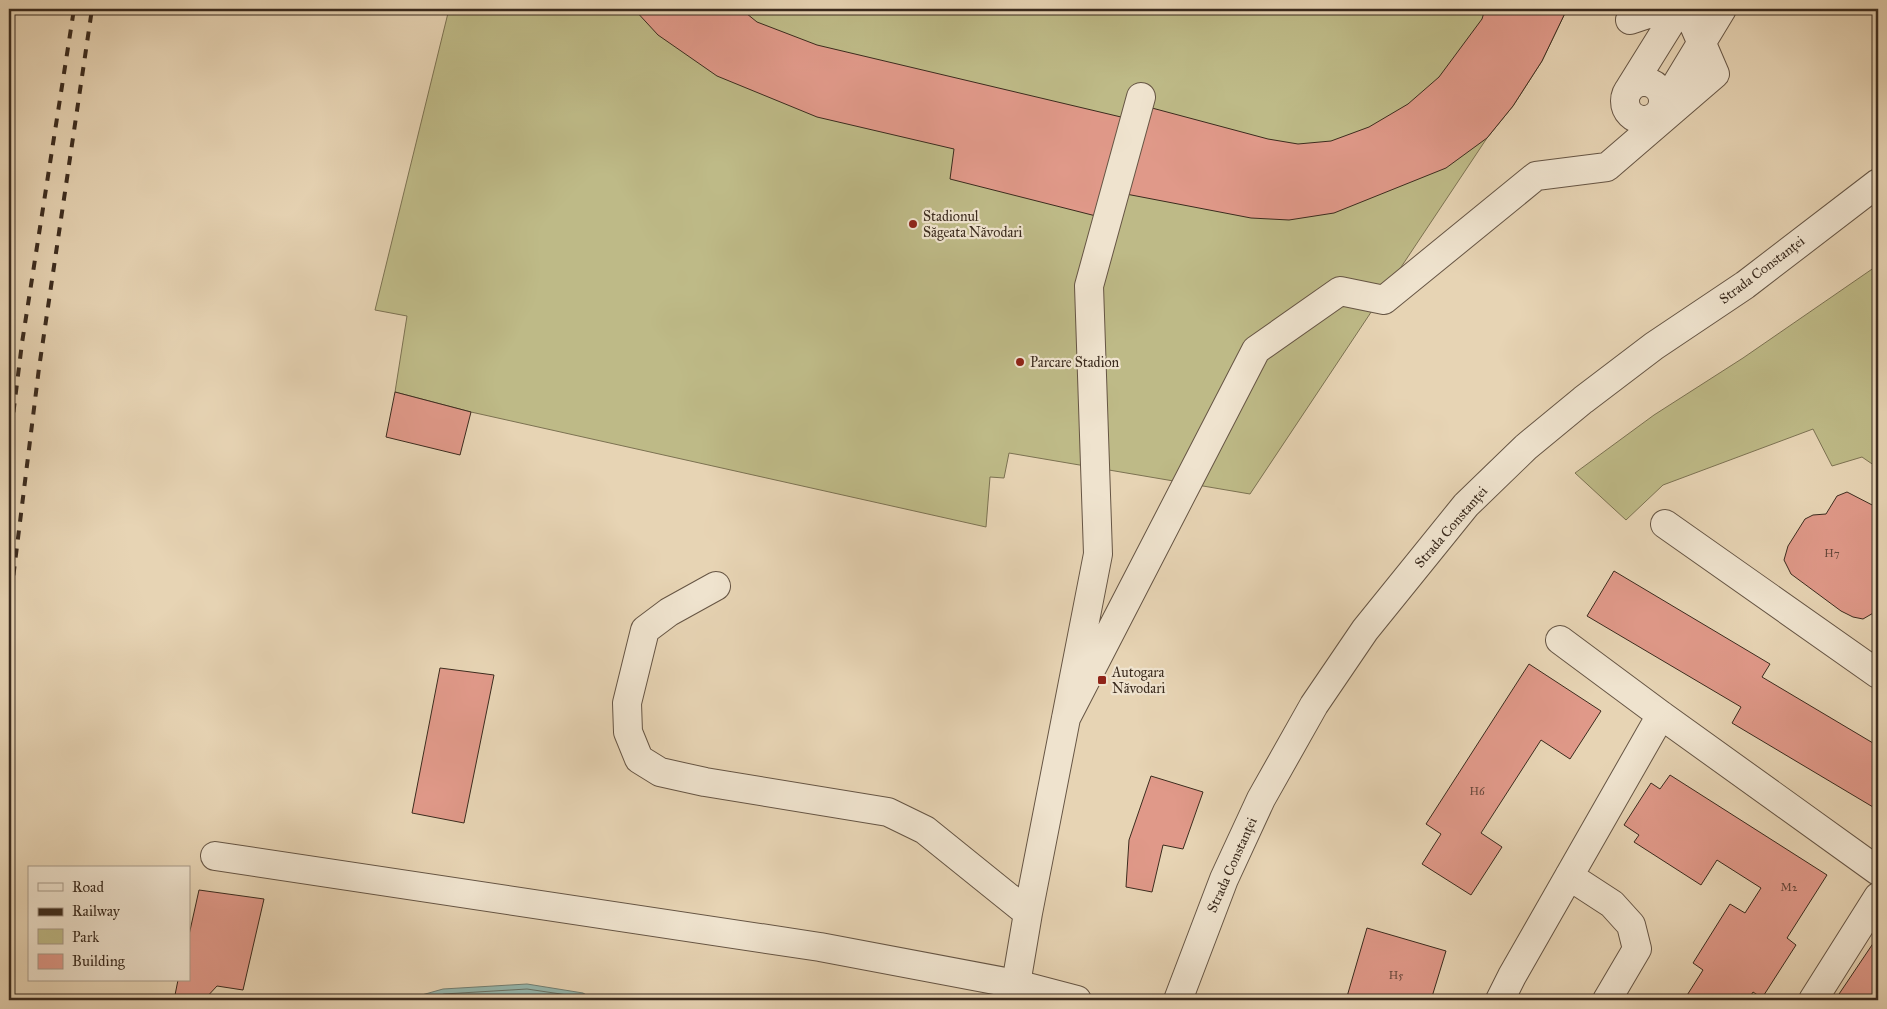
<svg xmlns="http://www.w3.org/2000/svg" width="1887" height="1009" font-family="'IM FELL Great Primer',serif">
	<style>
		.green { fill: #beba87; stroke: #7c7252 }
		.water { fill: #97b8af; stroke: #728075 }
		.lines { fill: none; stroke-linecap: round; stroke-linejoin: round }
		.shore { stroke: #697266; stroke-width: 1 }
		.building { fill: #e09989; stroke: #3b2b1e }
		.minor-casing { stroke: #654; stroke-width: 30 }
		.minor { stroke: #efe3ce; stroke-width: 28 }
		.rail { stroke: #3b2b1e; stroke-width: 4; stroke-dasharray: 9 9; stroke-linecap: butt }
		.poi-dot { fill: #8f2418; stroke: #efe3ce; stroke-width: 2 }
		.labels { text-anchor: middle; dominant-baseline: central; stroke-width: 4.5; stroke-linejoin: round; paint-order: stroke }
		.number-label { font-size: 11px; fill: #644639 }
		.poi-label { font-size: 14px; fill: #3b2b1e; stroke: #efe3ce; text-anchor: start }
		.street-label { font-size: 14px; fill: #3b2b1e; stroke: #efe3ce }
	</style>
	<rect width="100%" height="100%" fill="#e7d4b4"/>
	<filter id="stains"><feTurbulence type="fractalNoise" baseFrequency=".004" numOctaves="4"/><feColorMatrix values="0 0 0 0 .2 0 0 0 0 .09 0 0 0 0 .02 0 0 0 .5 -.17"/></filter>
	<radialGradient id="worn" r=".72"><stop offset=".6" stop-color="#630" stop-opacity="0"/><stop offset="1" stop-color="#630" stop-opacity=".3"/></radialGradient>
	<!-- green -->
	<path class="green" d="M449,9H1567L1542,61L1513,106L1487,138L1250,494L1009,453L1004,478L990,477L986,527L471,412L395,392L407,316L375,310Z
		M1878,265V468L1862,457L1832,466L1813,429L1663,485L1626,520L1575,473L1654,415L1743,358Z"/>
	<!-- water -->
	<path class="water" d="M527,984L583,993L595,1000H404L443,989Z"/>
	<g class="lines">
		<!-- shore -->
		<path class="shore" d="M423,1000L444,994L527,989L581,997L586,1000
			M447,1000L527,996L559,1000"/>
	</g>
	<!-- building -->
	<path class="building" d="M634,9H741L757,22L817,45L1121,117L1096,216L950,179L954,149L817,117L717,76L658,35Z
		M1485,9H1567L1542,61L1513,106L1487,138L1446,168L1334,213L1289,220L1251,218L1126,194L1152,108L1268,139L1298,144L1331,141L1369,127L1408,104L1439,77L1482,19Z
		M395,392L471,412L460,455L386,437Z
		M1847,492L1878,508V607L1875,612L1863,619L1853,617L1841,611L1791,574L1784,560L1788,546L1805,519L1813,515L1826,514L1837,496Z
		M1614,571L1770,664L1762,677L1878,746V810L1732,723L1741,707L1587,616Z
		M1529,664L1601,711L1570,759L1541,740L1481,833L1502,847L1471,895L1422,864L1441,834L1426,824Z
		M440,668L494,675L464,823L412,813Z
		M1670,775L1827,875L1787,938L1796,945L1762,998L1753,992L1748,1000H1684L1703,970L1693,963L1730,904L1745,913L1761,888L1717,860L1701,885L1634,842L1639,835L1624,825L1651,783L1660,789Z
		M1151,776L1203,792L1183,849L1163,845L1152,892L1126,887L1129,840Z
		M199,890L264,899L243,990L217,986L204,1000H174L178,980H189V935Z
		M1367,928L1446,951L1431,1000H1346Z
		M1874,942L1878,944V1000H1835Z"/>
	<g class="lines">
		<defs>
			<path id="minor" d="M1630,20L1663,9
				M1625 101a19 19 0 1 1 38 0a19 19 0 1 1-38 0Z
				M1628,91L1679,9
				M1662,108L1722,9
				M1665,524L1878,674
				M716,586L669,612L645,630L627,703L628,732L639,759L660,772L705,782L888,812L925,830L1028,913L1016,984
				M1560,640L1661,715L1878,871
				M1066,718L1256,350L1340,291L1384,300L1536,176L1607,167L1715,74L1687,9
				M215,856L820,947L1016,984L1077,1000
				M1569,876L1612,904L1631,925L1637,949L1607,1000
				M1028,913L1098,554L1089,286L1141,97
				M1178,1000L1224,879L1261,799L1314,705L1365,630L1466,505L1526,447L1583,400L1654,346L1745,285L1878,183
				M1500,1000L1512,976L1661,715
				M1813,1000L1878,897"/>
		</defs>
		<!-- minor casing -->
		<use href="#minor" class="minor-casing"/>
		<!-- minor -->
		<use href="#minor" class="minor"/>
		<!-- rail -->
		<path class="rail" d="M9,448L22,343L74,9
			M9,611L39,368L92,9"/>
	</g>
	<!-- markers -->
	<g class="poi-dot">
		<circle cx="913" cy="224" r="5"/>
		<circle cx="1020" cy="362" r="5"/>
		<rect x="1097" y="675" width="10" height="10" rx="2.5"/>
	</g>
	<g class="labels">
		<!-- number labels -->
		<g class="number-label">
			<text x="1832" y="553">H7</text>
			<text x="1477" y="791">H6</text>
			<text x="1789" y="887">M2</text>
			<text x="1396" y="975">H5</text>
		</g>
		<!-- poi labels -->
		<g class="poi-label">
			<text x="923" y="216">Stadionul<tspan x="923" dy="16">Săgeata Năvodari</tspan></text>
			<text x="1030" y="362">Parcare Stadion</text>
			<text x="1112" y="672">Autogara<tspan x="1112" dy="16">Năvodari</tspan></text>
		</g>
		<!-- street labels -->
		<g class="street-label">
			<text transform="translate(1762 270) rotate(-37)">Strada Constanței</text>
			<text transform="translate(1451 527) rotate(-49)">Strada Constanței</text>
			<text transform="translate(1232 865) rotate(-66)">Strada Constanței</text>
		</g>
	</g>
	<!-- margin -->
	<rect width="1887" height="1009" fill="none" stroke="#e7d4b4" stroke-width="30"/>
	<rect x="10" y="10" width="1867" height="989" fill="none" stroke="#3b2b1e" stroke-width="2.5"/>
	<rect x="15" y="15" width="1857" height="979" fill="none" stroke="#3b2b1e"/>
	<!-- legend -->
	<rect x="28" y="866" width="162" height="115" fill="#efe3ce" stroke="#a79988"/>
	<rect x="38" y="883" width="25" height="8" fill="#efe3ce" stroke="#a79988"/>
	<text x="72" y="892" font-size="15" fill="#3b2b1e">Road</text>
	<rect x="38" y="908" width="25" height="8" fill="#3b2b1e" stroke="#a79988"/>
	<text x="72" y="916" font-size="15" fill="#3b2b1e">Railway</text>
	<rect x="38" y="929" width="25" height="15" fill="#beba87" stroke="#a79988"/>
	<text x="72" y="942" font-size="15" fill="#3b2b1e">Park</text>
	<rect x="38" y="954" width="25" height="15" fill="#e09989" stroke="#a79988"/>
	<text x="72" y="966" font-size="15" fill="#3b2b1e">Building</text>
	<rect width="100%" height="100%" filter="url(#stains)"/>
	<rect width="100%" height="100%" fill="url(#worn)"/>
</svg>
